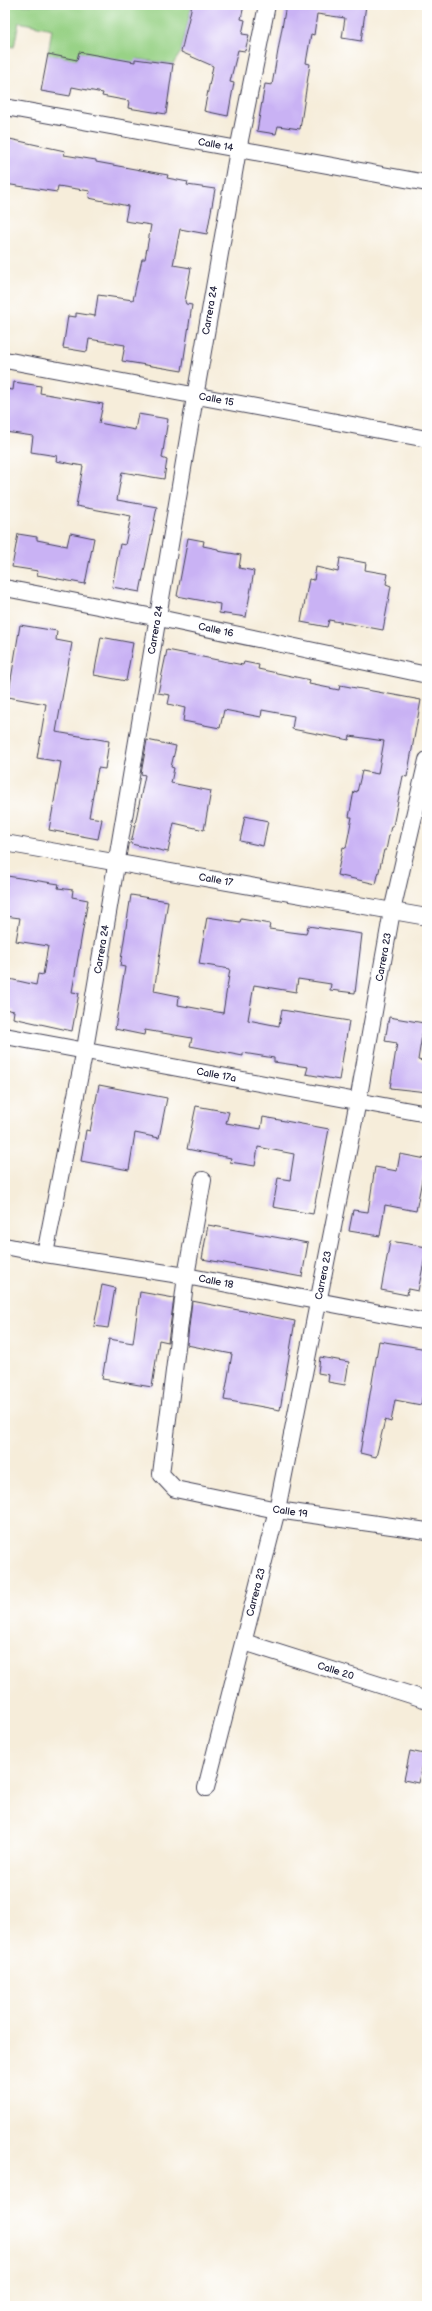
<svg xmlns="http://www.w3.org/2000/svg" width="432" height="2311" font-family="'Balsamiq Sans',sans-serif">
	<style>
		.green { fill: #98d286; stroke: #5d7a60 }
		.building { fill: #c9b2f4 }
		.lines { fill: none; stroke-linecap: round; stroke-linejoin: round }
		.minor-casing { stroke: #424053; stroke-width: 18 }
		.minor { stroke: #fff; stroke-width: 16 }
		.labels { text-anchor: middle; dominant-baseline: central; stroke-width: 3; stroke-linejoin: round; paint-order: stroke }
		.street-label { font-size: 10px; fill: #22223b; stroke: #fff }
	</style>
	<rect width="100%" height="100%" fill="#fff"/>
	<filter id="ink" filterUnits="userSpaceOnUse"><feTurbulence type="fractalNoise" baseFrequency=".025" numOctaves="2"/><feDisplacementMap in="SourceGraphic" scale="8" xChannelSelector="R" yChannelSelector="G"/><feConvolveMatrix kernelMatrix="1 2 1 2 8 2 1 2 1" color-interpolation-filters="sRGB"/></filter>
	<filter id="wash" filterUnits="userSpaceOnUse"><feTurbulence type="fractalNoise" baseFrequency=".012" numOctaves="4" result="noise"/><feDisplacementMap in="SourceGraphic" scale="16" xChannelSelector="R" yChannelSelector="G"/><feGaussianBlur stdDeviation="0.9" result="paint"/><feColorMatrix in="noise" values="0 0 0 0 0 0 0 0 0 0 0 0 0 0 0 0 0 1.4 0 .05"/><feComposite in="paint" operator="in"/></filter>
	<g filter="url(#wash)">
		<rect width="100%" height="100%" fill="#f6edda"/>
		<!-- green -->
		<path class="green" d="M5,5H192L181,52L173,64L136,59L134,67L79,52L77,60L48,54L52,29L19,22L14,47L8,46L10,37L5,36Z"/>
		<g id="blocks">
			<!-- building -->
			<path class="building" d="M192,5H244L241,19L245,20L242,34L249,35L245,51L238,50L230,82L234,83L228,116L204,111L213,66L181,52Z
				M286,5H366L361,41L342,38L345,18L317,14L314,35L311,34L306,63L310,64L300,129L278,126L276,134L257,131L265,84L272,85Z
				M79,52L135,62V59L173,64L166,114L128,108L129,101L102,96L103,93L72,87L70,96L41,91L48,54L77,60Z
				M5,138L65,151L64,155L96,160V162L168,175L167,178L188,182L187,185L215,189L207,234L180,229L173,265L191,268L185,301L186,304L192,305L182,371L122,361L125,345L89,339L87,352L63,348L68,316L76,317V313L95,316L98,295L133,300L142,259H145L151,225L125,221L128,206L89,198L90,191L58,186L57,192L5,184Z
				M14,382L41,386L40,393L103,404L99,423L135,430L138,414L168,419L162,458L167,460L164,479L122,472L117,500L157,507L140,592L112,587L120,544L125,545L131,516L76,506L83,466L56,461L57,456L31,452L33,436L5,432V389L13,390Z
				M70,533L94,538L85,584L37,575L38,571L12,567L18,534L37,537V540L67,546Z
				M188,538L204,541L203,546L218,549V551L241,555L239,568L254,571L246,617L219,613L220,604L177,596Z
				M340,558L366,563L365,570L388,574L386,584L391,586L383,630L329,620L327,627L301,622L309,579L314,580L316,567L338,572Z
				M20,625L57,631L56,640L72,643L56,732L109,741L105,769L98,768L89,817L102,819L98,839L49,830L61,762L37,758L46,704L8,697Z
				M101,637L133,643L126,681L94,675Z
				M167,650L243,665L244,662L259,665L258,669L310,680L309,684L339,690L340,685L421,700L407,777L403,776L393,826H391L386,850H384L376,884L337,875L343,847L346,848L352,817H349L354,791L357,792L362,771L378,774L384,741L350,736L349,740L292,729L294,716L262,710L261,717L224,710L220,728L183,721L185,708L168,704L170,695L158,693Z
				M147,740L176,746L171,767L174,768L171,783L211,791L204,830L174,823L168,852L131,844L145,775L141,774Z
				M245,816L268,821L263,846L240,841Z
				M7,876L59,884L58,888L73,890L72,897L88,900L72,992L79,993L72,1031L13,1018L14,1011L5,1009V978L36,985L38,974L43,975L48,946L16,941L20,918L5,916Z
				M131,895L168,901L154,991L179,996L178,1005L223,1013L230,969L199,964L207,917L240,922L241,919L270,924L269,929L306,934L308,926L362,934L355,993L330,990L331,984L298,979L296,992L254,985L248,1020L279,1026L282,1010L349,1021L339,1080L306,1074L308,1067L274,1062V1058L243,1053V1056L190,1046L192,1038L145,1030L144,1035L115,1029L125,967L120,966Z
				M389,1017L424,1023L418,1060L427,1062V1092L390,1088L397,1043L385,1041Z
				M99,1085L167,1098L159,1138L135,1133L129,1170L81,1161L86,1130L90,1131Z
				M196,1106L229,1112L226,1123L261,1129L263,1117L329,1129L313,1214L273,1207L278,1178L290,1180L294,1154L258,1147L255,1166L230,1162L231,1158L187,1149Z
				M400,1154L426,1159L416,1211L385,1205L380,1236L349,1231L353,1210L368,1212L375,1167L397,1171Z
				M208,1225L308,1243L302,1277L202,1259Z
				M390,1241L427,1247L418,1291L408,1289L407,1295L381,1290Z
				M102,1285L115,1288L108,1328L94,1326Z
				M140,1292L174,1298L168,1342L159,1340L152,1387L102,1379L109,1339L133,1343Z
				M192,1301L295,1321L280,1410L224,1400L232,1354L187,1345Z
				M379,1341L427,1349V1370L421,1405L395,1400L391,1422L385,1420L376,1457L360,1453Z
				M320,1357L349,1362L345,1385L328,1382L329,1375L318,1373Z
				M410,1751L424,1754L418,1783L404,1780Z"/>
		</g>
	</g>
	<g filter="url(#ink)">
		<use href="#blocks" fill-opacity="0" stroke="#424053" stroke-width="1"/>
		<g class="lines">
			<defs>
				<g id="minor">
					<path id="s1" d="M5,107L427,183"/>
					<path id="s2" d="M5,360L427,439"/>
					<path id="s3" d="M5,588L159,618L427,675"/>
					<path id="s4" d="M5,843L427,917"/>
					<path id="s5" d="M5,1036L427,1114"/>
					<path id="s6" d="M203,1180L186,1276L161,1474L175,1489L277,1510L427,1531"/>
					<path id="s7" d="M5,1246L45,1254L186,1276L427,1322"/>
					<path id="s8" d="M45,1254L85,1049L195,397L238,150L267,5"/>
					<path id="s9" d="M244,1642L427,1700"/>
					<path id="s10" d="M206,1788L277,1510L358,1101L392,911L427,760"/>
				</g>
			</defs>
			<!-- minor casing -->
			<use href="#minor" class="minor-casing"/>
			<!-- minor -->
			<use href="#minor" class="minor"/>
		</g>
	</g>
	<g class="labels">
		<!-- street labels -->
		<g class="street-label">
			<text stroke="none"><textPath href="#s1" startOffset="214">Calle 14</textPath></text>
			<text stroke="none"><textPath href="#s8" startOffset="958">Carrera 24</textPath></text>
			<text stroke="none"><textPath href="#s2" startOffset="215">Calle 15</textPath></text>
			<text stroke="none"><textPath href="#s8" startOffset="634">Carrera 24</textPath></text>
			<text stroke="none"><textPath href="#s3" startOffset="215">Calle 16</textPath></text>
			<text stroke="none"><textPath href="#s4" startOffset="214">Calle 17</textPath></text>
			<text stroke="none"><textPath href="#s8" startOffset="310">Carrera 24</textPath></text>
			<text stroke="none"><textPath href="#s10" startOffset="850">Carrera 23</textPath></text>
			<text stroke="none"><textPath href="#s5" startOffset="215">Calle 17a</textPath></text>
			<text stroke="none"><textPath href="#s10" startOffset="526">Carrera 23</textPath></text>
			<text stroke="none"><textPath href="#s7" startOffset="214">Calle 18</textPath></text>
			<text stroke="none"><textPath href="#s6" startOffset="435">Calle 19</textPath></text>
			<text stroke="none"><textPath href="#s10" startOffset="202">Carrera 23</textPath></text>
			<text stroke="none"><textPath href="#s9" startOffset="96">Calle 20</textPath></text>
		</g>
	</g>
	<!-- margin -->
	<rect width="432" height="2311" fill="none" stroke="#fff" stroke-width="20"/>
</svg>
